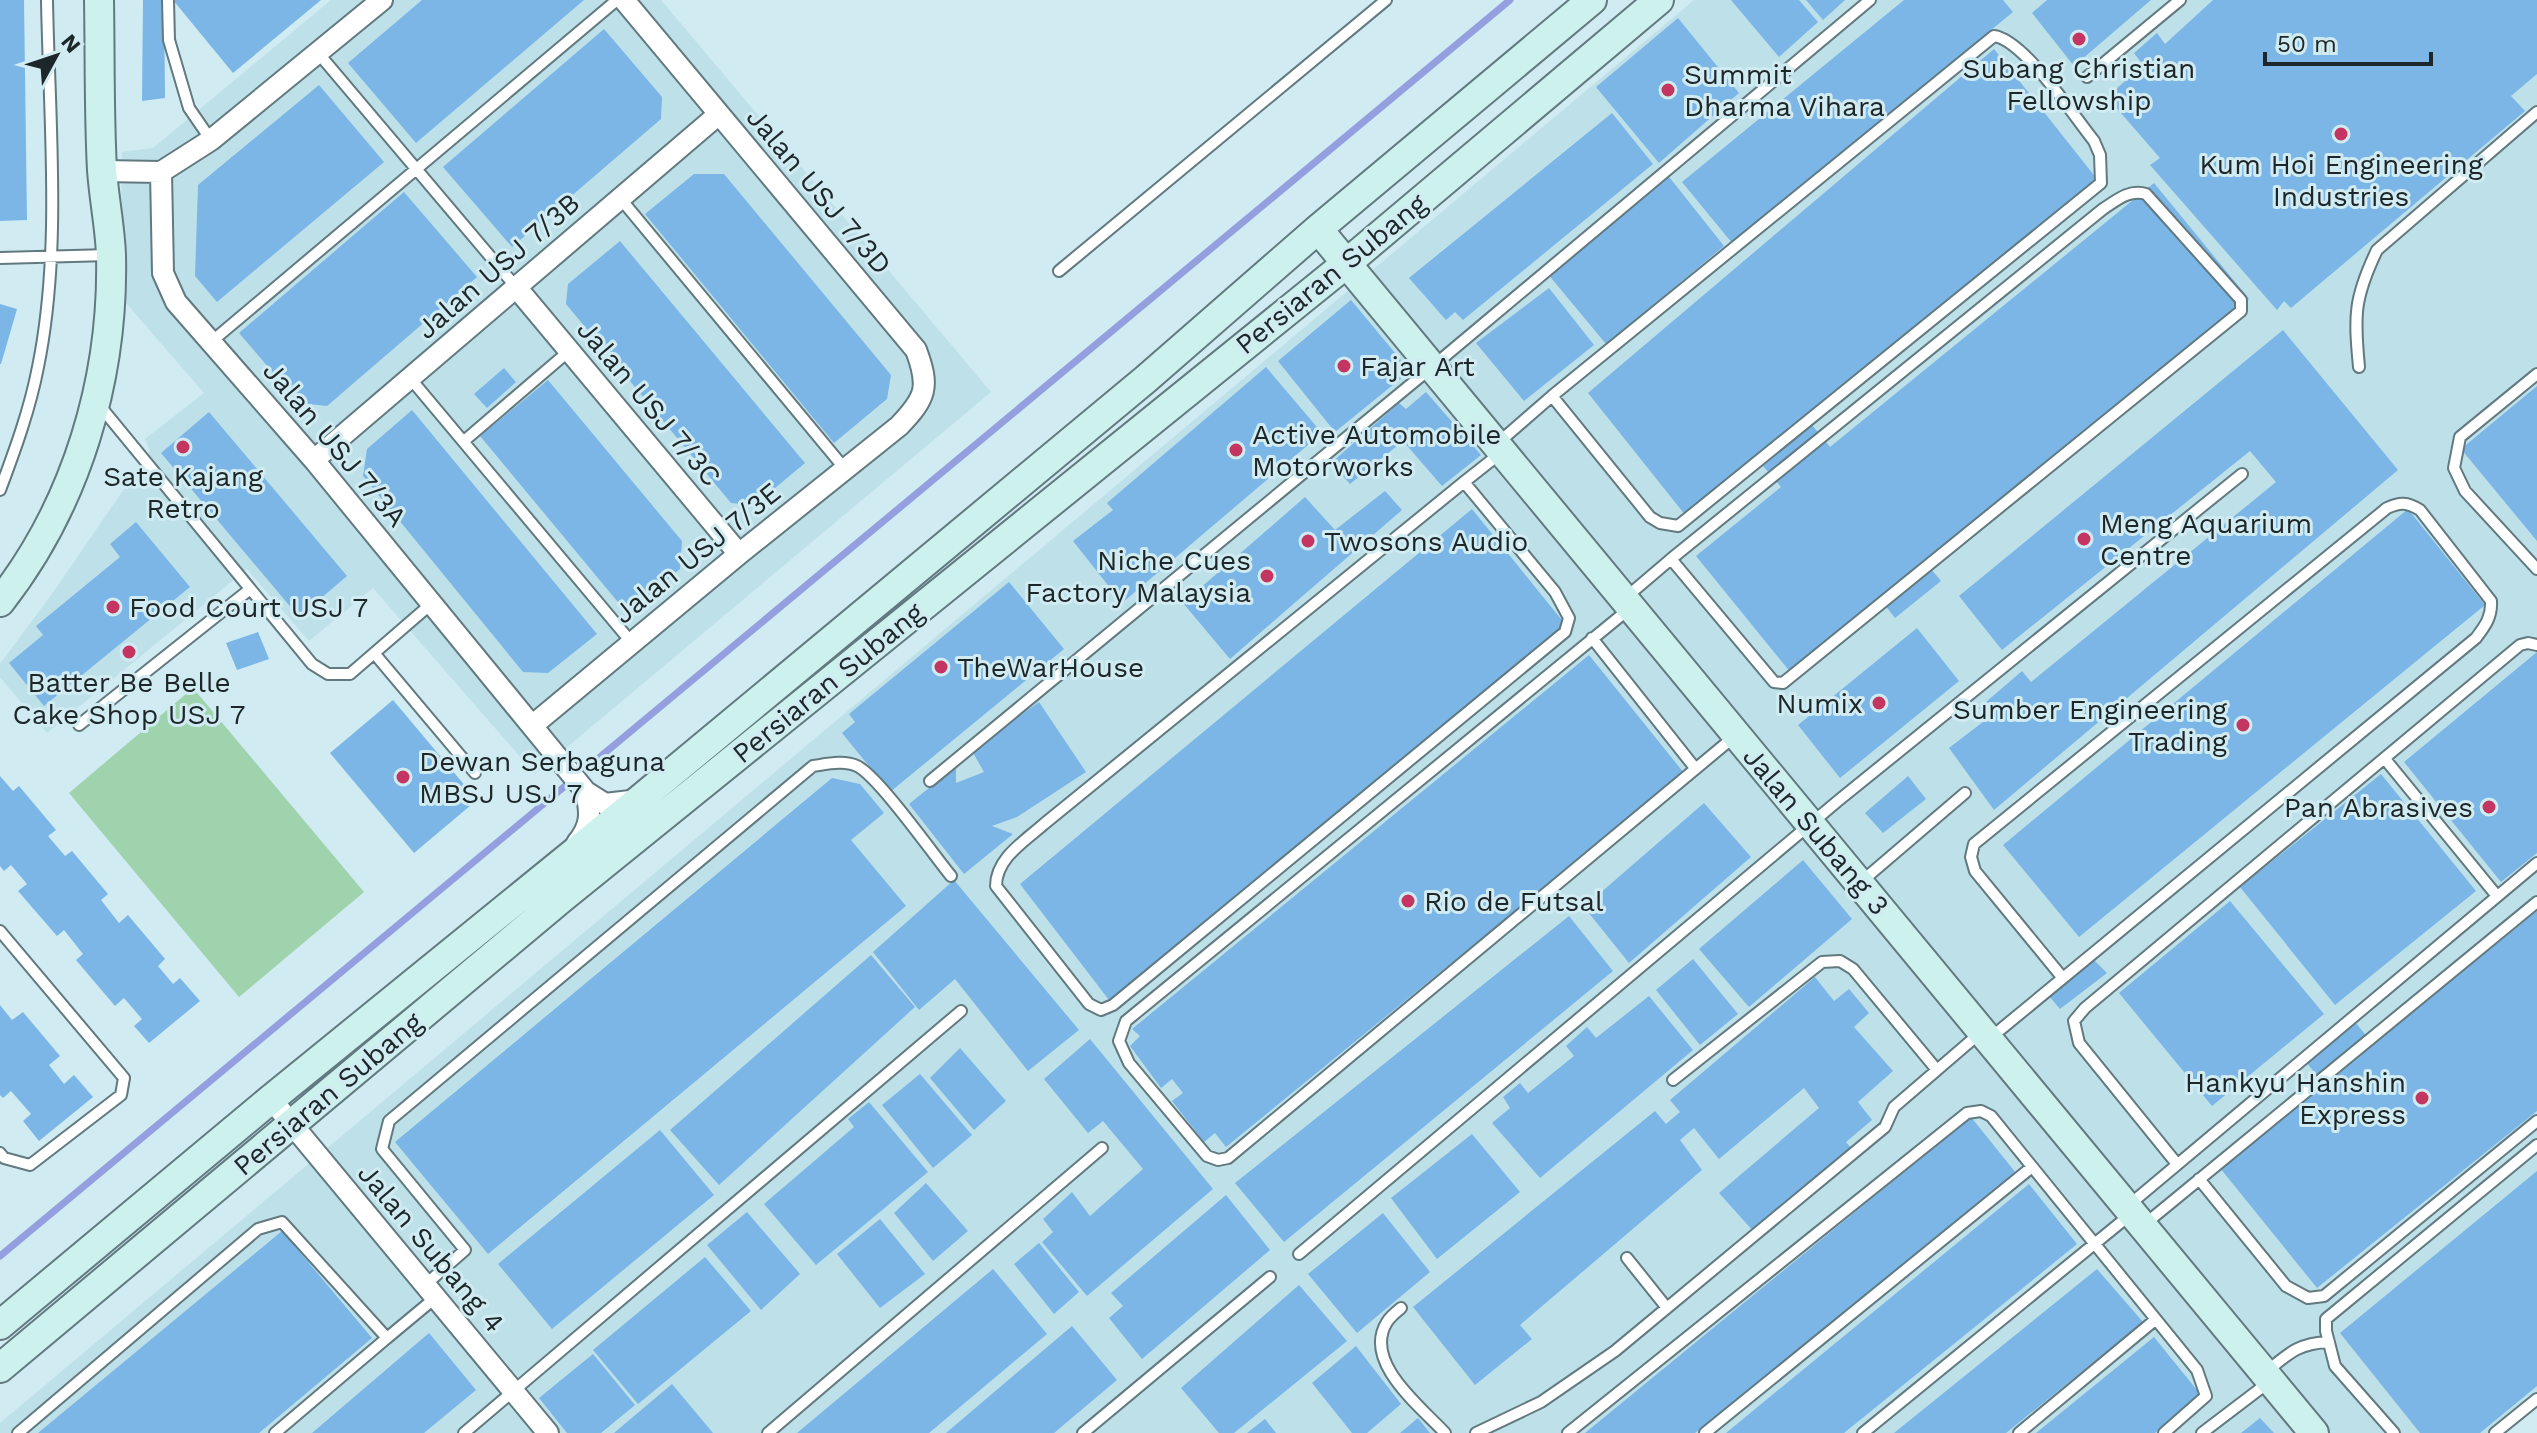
<svg xmlns="http://www.w3.org/2000/svg" width="2537" height="1433" font-family="'Work Sans',sans-serif">
	<style>
		.built { fill: #bee0e9 }
		.green { fill: #9ed3ad }
		.lines { fill: none; stroke-linecap: round; stroke-linejoin: round }
		.stream { stroke: #939fdf; stroke-width: 7 }
		.building { fill: #7bb6e7 }
		.lane-casing { stroke: #61797f; stroke-width: 14 }
		.street-casing { stroke: #61797f; stroke-width: 24 }
		.secondary-casing { stroke: #61797f; stroke-width: 32 }
		.lane { stroke: #fff; stroke-width: 10 }
		.street { stroke: #fff; stroke-width: 20 }
		.secondary { stroke: #cdf1ec; stroke-width: 28 }
		.poi-dot { fill: #c43661; stroke: #d0ebf1; stroke-width: 3 }
		.labels { text-anchor: middle; dominant-baseline: central; stroke-width: 6; stroke-linejoin: round; paint-order: stroke }
		.poi-label { font-size: 28px; fill: #1d2629; stroke: #d0ebf1; text-anchor: start }
		.street-label { font-size: 28px; fill: #1d2629; stroke: #d0ebf1 }
	</style>
	<rect width="100%" height="100%" fill="#d0ebf1"/>
	<!-- built -->
	<path class="built" d="M331,0H661L991,392L535,774L373,588L309,641L247,569L47,733L0,677V664L54,591L150,451L145,439L204,393L120,296L122,152L153,148Z
		M1694,0H2537V1394L2490,1433H0V1423Z"/>
	<!-- green -->
	<path class="green" d="M193,688L364,892L239,997L69,793Z"/>
	<g class="lines">
		<!-- stream -->
		<path class="stream" d="M0,1256L1510,0"/>
	</g>
	<!-- building -->
	<path class="building" d="M0,0H24L27,220L0,221Z
		M143,0H164L165,98L142,101Z
		M173,0H321L233,73Z
		M422,0H584L416,143L348,63Z
		M1731,0H1799L1818,22L1779,57Z
		M1806,0H1845L1823,20Z
		M1904,0H2003L2013,12L1732,243L1682,182Z
		M2047,0H2151L2074,66L2032,13Z
		M2213,0H2537V74L2511,96L2525,111L2291,308L2284,301L2277,310L2150,165L2160,158L2107,97L2143,65L2134,53L2157,33L2165,44Z
		M1678,18L1739,93L1659,163L1596,87Z
		M604,29L662,97L661,119L512,247L443,167Z
		M1994,49L2097,179L1686,516L1588,393Z
		M319,85L384,162L217,302L195,276L198,185Z
		M1612,113L1653,164L1463,320L1455,312L1446,320L1409,278Z
		M1666,173L1724,246L1606,344L1547,273Z
		M694,174H724L891,375L887,399L834,443L645,214Z
		M2154,183L2249,299L1926,563L1941,581L1895,618L1881,600L1791,673L1696,556L1781,487L1763,466L1812,425L1830,447Z
		M404,192L477,277L327,406L299,403L239,333Z
		M620,241L805,463L755,505L731,503L566,304L568,284Z
		M1549,288L1594,345L1524,401L1476,343Z
		M1351,300L1410,371L1335,432L1278,361Z
		M0,304L17,309L1,364H0Z
		M2283,330L2398,470L1994,810L1949,748L1988,718L1979,708L2022,671L2031,682L2276,482L2250,451L2002,650L1959,596Z
		M1266,367L1322,433L1122,603L1073,541L1113,510L1107,503Z
		M504,368L516,382L487,408L474,394Z
		M548,380L682,541L680,569L627,613L480,436Z
		M2537,386V541L2461,449Z
		M1426,392L1481,455L1442,486L1403,441L1350,484L1331,463L1399,403L1406,409Z
		M412,410L597,634L548,673L523,672L363,476L367,449Z
		M209,412L347,576L299,617L161,453Z
		M1385,491L1402,510L1230,659L1183,603L1305,497L1335,530Z
		M1472,509L1565,624L1109,1000L1020,884Z
		M2408,509L2485,605L2079,937L2003,845Z
		M136,522L190,587L44,706L9,663L43,635L36,626L120,557L110,544Z
		M1009,582L1064,649L890,792L842,733L855,722L849,714Z
		M1917,628L1959,681L1840,778L1798,725Z
		M258,632L269,659L237,670L226,643Z
		M2537,652V853L2501,882L2404,762Z
		M1589,655L1684,773L1226,1147L1215,1133L1204,1142L1172,1101L1183,1093L1172,1079L1161,1088L1130,1046L1140,1036L1132,1029Z
		M393,700L477,800L414,853L330,753Z
		M1039,702L1086,772L1017,817L992,826L1013,834L964,874L909,804L956,766V783L984,772L972,751Z
		M2381,774L2476,891L2335,1005L2240,887Z
		M0,776L13,791L19,786L56,830L48,836L65,856L72,851L108,894L101,900L119,923L128,915L165,959L158,966L173,984L180,978L200,1001L149,1043L134,1026L142,1019L124,998L115,1006L76,960L83,954L64,930L57,936L18,891L27,884L11,865L4,871L0,866Z
		M1908,776L1926,799L1883,833L1865,813Z
		M832,778L860,784L884,813L851,840L906,906L488,1254L395,1142Z
		M1704,803L1751,857L1629,963L1584,907Z
		M1803,860L1852,919L1749,1007L1699,949Z
		M954,880L1079,1030L1028,1071L955,979L919,1010L873,952Z
		M2230,901L2324,1014L2212,1106L2119,993Z
		M2537,911V1111L2317,1288L2220,1168L2324,1084L2306,1062L2355,1022L2373,1044Z
		M1569,916L1613,971L1284,1242L1235,1183Z
		M871,955L915,1007L719,1185L670,1130Z
		M1693,959L1738,1014L1700,1045L1656,990Z
		M2094,960L2107,973L2060,1009L2049,996Z
		M1815,977L1834,1001L1849,989L1869,1013L1854,1027L1893,1071L1858,1102L1872,1120L1846,1142L1852,1149L1754,1232L1719,1193L1819,1108L1804,1088L1719,1159L1694,1128L1680,1140L1702,1170L1520,1325L1532,1339L1475,1385L1413,1307L1655,1111L1666,1124L1680,1112L1670,1100Z
		M1649,996L1693,1050L1540,1178L1492,1123L1510,1108L1503,1097L1520,1083L1528,1093L1574,1056L1566,1046L1587,1027L1596,1038Z
		M0,1005L12,1020L23,1012L60,1056L49,1065L64,1084L74,1075L93,1097L39,1141L23,1121L31,1114L11,1091L3,1098L0,1095Z
		M1090,1039L1213,1189L1087,1296L1042,1242L1053,1232L1043,1219L1072,1192L1090,1216L1143,1169L1103,1121L1088,1133L1044,1079Z
		M960,1048L1006,1101L974,1130L930,1078Z
		M920,1074L972,1135L933,1168L882,1105Z
		M869,1102L928,1172L816,1265L764,1204L854,1127L848,1119Z
		M1971,1117L2016,1173L1695,1433H1585Z
		M660,1130L714,1195L552,1329L498,1264Z
		M1472,1134L1520,1192L1437,1259L1391,1198Z
		M2537,1171V1386L2480,1433H2420L2340,1333Z
		M926,1183L968,1231L933,1261L894,1213Z
		M2029,1184L2077,1244L1844,1433H1726Z
		M1226,1195L1270,1250L1142,1359L1109,1318L1123,1306L1111,1293Z
		M747,1212L800,1274L761,1310L707,1245Z
		M1383,1213L1430,1272L1357,1333L1308,1274Z
		M880,1219L925,1274L880,1308L837,1254Z
		M282,1231L372,1338L259,1433H38Z
		M1039,1243L1079,1292L1054,1314L1014,1264Z
		M705,1257L751,1311L638,1404L593,1350Z
		M993,1269L1047,1334L929,1433H797Z
		M2097,1269L2143,1322L2006,1433H1894Z
		M1299,1285L1347,1341L1234,1433H1219L1181,1388Z
		M1072,1326L1117,1380L1054,1433H946Z
		M429,1333L476,1390L424,1433H312Z
		M2154,1337L2201,1395L2155,1433H2036Z
		M1356,1346L1401,1404L1367,1433H1352L1312,1383Z
		M593,1354L635,1405L601,1433H567L539,1398Z
		M672,1384L713,1433H614Z
		M1418,1418L1430,1433H1400Z
		M2260,1418L2274,1433H2241Z
		M1265,1419L1276,1433H1247Z"/>
	<g class="lines">
		<defs>
			<path id="lane" d="M168,0L169,40L189,108L211,140
				M319,54L516,287
				M2087,77L2180,0
				M620,198L845,469
				M0,258L109,255
				M1059,271L1386,0
				M211,342L617,0
				M2359,367C2354,315 2354,298 2377,250L2537,112
				M2537,374L2460,437L2454,468L2465,491L2537,569
				M410,378L632,643
				M100,406L312,664L328,674H350L431,604
				M464,441L569,351
				M1498,443L1552,396L1994,36C2024,40 2073,115 2094,141L2100,155L2101,183L1678,526L1660,523L1650,517L1552,396
				M1464,482L1555,592L1569,618L1565,632L1113,1005L1101,1010L1089,1004L996,886C996,858 1025,841 1044,824L1464,482L1502,452
				M0,490C15,450 30,409 38,367C62,250 49,119 47,0
				M1624,599L1671,559L2103,209C2117,200 2129,189 2146,194L2241,300V311L1783,683L1774,682L1671,559
				M1629,609L1126,1021L1119,1041L1129,1063L1207,1156L1218,1160L1228,1158L1735,736
				M1592,638L1695,768
				M374,653L475,773
				M79,725L249,590
				M2385,759L2497,896
				M930,781L1432,367L1870,0
				M1861,882L1965,793
				M0,931L124,1078L121,1095L30,1165L4,1158L0,1153
				M1989,1039L2476,638C2485,626 2492,617 2491,601L2420,510C2407,502 2400,502 2387,508L1974,844L1971,857L1975,871L2062,977
				M1673,1080L1822,962L1840,961L1853,969L1937,1070
				M2177,1164L2079,1043L2074,1021L2085,1008L2520,645L2528,643L2537,645
				M2199,1179L2286,1286L2308,1298L2324,1296L2537,1121
				M2129,1205L2537,863
				M2145,1224L2537,902
				M1299,1254L1839,800L2242,474
				M1627,1258L1667,1308
				M425,1285L465,1250L382,1149L389,1121L813,766C827,764 844,760 857,766C878,776 933,854 951,876
				M1401,1308C1396,1312 1390,1317 1387,1322C1362,1362 1421,1407 1445,1433
				M387,1338L435,1298
				M2265,1373C2288,1354 2298,1343 2329,1342
				M18,1433L258,1229L282,1222L387,1338L275,1433
				M464,1433L961,1011
				M768,1433L1102,1148
				M1083,1433L1270,1277
				M1476,1433L1541,1402L1615,1351L1885,1127L1894,1107L1980,1033
				M1568,1433L1967,1113L1981,1111L1991,1116L2197,1370L2206,1396L2164,1433
				M1705,1433L2032,1167
				M1863,1433L2131,1214
				M2019,1433L2155,1320
				M2202,1433L2269,1382
				M2394,1433L2335,1366L2326,1331V1319L2537,1145
				M2495,1433L2537,1399"/>
			<path id="street" d="M102,171L161,172L211,140L382,0
				M161,172L163,273L176,302L314,460L586,792L605,804L639,800
				M516,287L739,554
				M314,460L719,114
				M533,725L739,554L899,426C926,398 930,387 916,350L624,0
				M577,843C591,826 591,814 586,792
				M271,1099L548,1433"/>
			<path id="secondary" d="M1318,229L2314,1433
				M0,602C77,504 114,378 111,255C110,227 104,199 102,170C99,114 100,57 99,0
				M0,1325L271,1099L639,800L1146,379L1318,229L1592,0
				M0,1368L562,898L1347,263L1659,0"/>
		</defs>
		<!-- lane casing -->
		<use href="#lane" class="lane-casing"/>
		<!-- street casing -->
		<use href="#street" class="street-casing"/>
		<!-- secondary casing -->
		<use href="#secondary" class="secondary-casing"/>
		<!-- lane -->
		<use href="#lane" class="lane"/>
		<!-- street -->
		<use href="#street" class="street"/>
		<!-- secondary -->
		<use href="#secondary" class="secondary"/>
	</g>
	<!-- markers -->
	<g class="poi-dot">
		<circle cx="2079" cy="39" r="8"/>
		<circle cx="1668" cy="90" r="8"/>
		<circle cx="2341" cy="134" r="8"/>
		<circle cx="1344" cy="366" r="8"/>
		<circle cx="183" cy="447" r="8"/>
		<circle cx="1236" cy="450" r="8"/>
		<circle cx="2084" cy="539" r="8"/>
		<circle cx="1308" cy="541" r="8"/>
		<circle cx="1267" cy="576" r="8"/>
		<circle cx="113" cy="607" r="8"/>
		<circle cx="129" cy="652" r="8"/>
		<circle cx="941" cy="667" r="8"/>
		<circle cx="1879" cy="703" r="8"/>
		<circle cx="2243" cy="725" r="8"/>
		<circle cx="403" cy="777" r="8"/>
		<circle cx="2489" cy="807" r="8"/>
		<circle cx="1408" cy="901" r="8"/>
		<circle cx="2422" cy="1098" r="8"/>
	</g>
	<g class="labels">
		<!-- poi labels -->
		<g class="poi-label">
			<text x="2079" y="68" text-anchor="middle">Subang Christian<tspan x="2079" dy="32">Fellowship</tspan></text>
			<text x="1684" y="74">Summit<tspan x="1684" dy="32">Dharma Vihara</tspan></text>
			<text x="2341" y="164" text-anchor="middle">Kum Hoi Engineering<tspan x="2341" dy="32">Industries</tspan></text>
			<text x="1360" y="366">Fajar Art</text>
			<text x="1252" y="434">Active Automobile<tspan x="1252" dy="32">Motorworks</tspan></text>
			<text x="183" y="476" text-anchor="middle">Sate Kajang<tspan x="183" dy="32">Retro</tspan></text>
			<text x="2100" y="523">Meng Aquarium<tspan x="2100" dy="32">Centre</tspan></text>
			<text x="1324" y="541">Twosons Audio</text>
			<text x="1251" y="560" text-anchor="end">Niche Cues<tspan x="1251" dy="32">Factory Malaysia</tspan></text>
			<text x="129" y="607">Food Court USJ 7</text>
			<text x="957" y="667">TheWarHouse</text>
			<text x="129" y="682" text-anchor="middle">Batter Be Belle<tspan x="129" dy="32">Cake Shop USJ 7</tspan></text>
			<text x="1863" y="703" text-anchor="end">Numix</text>
			<text x="2227" y="709" text-anchor="end">Sumber Engineering<tspan x="2227" dy="32">Trading</tspan></text>
			<text x="419" y="761">Dewan Serbaguna<tspan x="419" dy="32">MBSJ USJ 7</tspan></text>
			<text x="2473" y="807" text-anchor="end">Pan Abrasives</text>
			<text x="1424" y="901">Rio de Futsal</text>
			<text x="2406" y="1082" text-anchor="end">Hankyu Hanshin<tspan x="2406" dy="32">Express</tspan></text>
		</g>
		<!-- street labels -->
		<g class="street-label">
			<text transform="translate(819 191) rotate(50)">Jalan USJ 7/3D</text>
			<text transform="translate(498 266) rotate(-41)">Jalan USJ 7/3B</text>
			<text transform="translate(1331 274) rotate(-39)">Persiaran Subang</text>
			<text transform="translate(649 403) rotate(50)">Jalan USJ 7/3C</text>
			<text transform="translate(335 444) rotate(50)">Jalan USJ 7/3A</text>
			<text transform="translate(697 553) rotate(-39)">Jalan USJ 7/3E</text>
			<text transform="translate(828 683) rotate(-39)">Persiaran Subang</text>
			<text transform="translate(1816 831) rotate(50)">Jalan Subang 3</text>
			<text transform="translate(328 1094) rotate(-40)">Persiaran Subang</text>
			<text transform="translate(431 1248) rotate(50)">Jalan Subang 4</text>
		</g>
	</g>
	<!-- north arrow -->
	<g transform="translate(56 56) rotate(50)" stroke="#d0ebf1" stroke-width="6" paint-order="stroke">
	<path d="M0-6L14 30L0 20L-14 30Z" fill="#1d2629"/>
	<text y="-12" font-size="22" font-weight="bold" text-anchor="middle" fill="#1d2629">N</text>
	</g>
	<!-- scale -->
	<path d="M2265 52v12h166v-12" fill="none" stroke="#1d2629" stroke-width="4"/>
	<text x="2277" y="52" font-size="24" fill="#1d2629" stroke="#d0ebf1" stroke-width="6" paint-order="stroke">50 m</text>
</svg>
